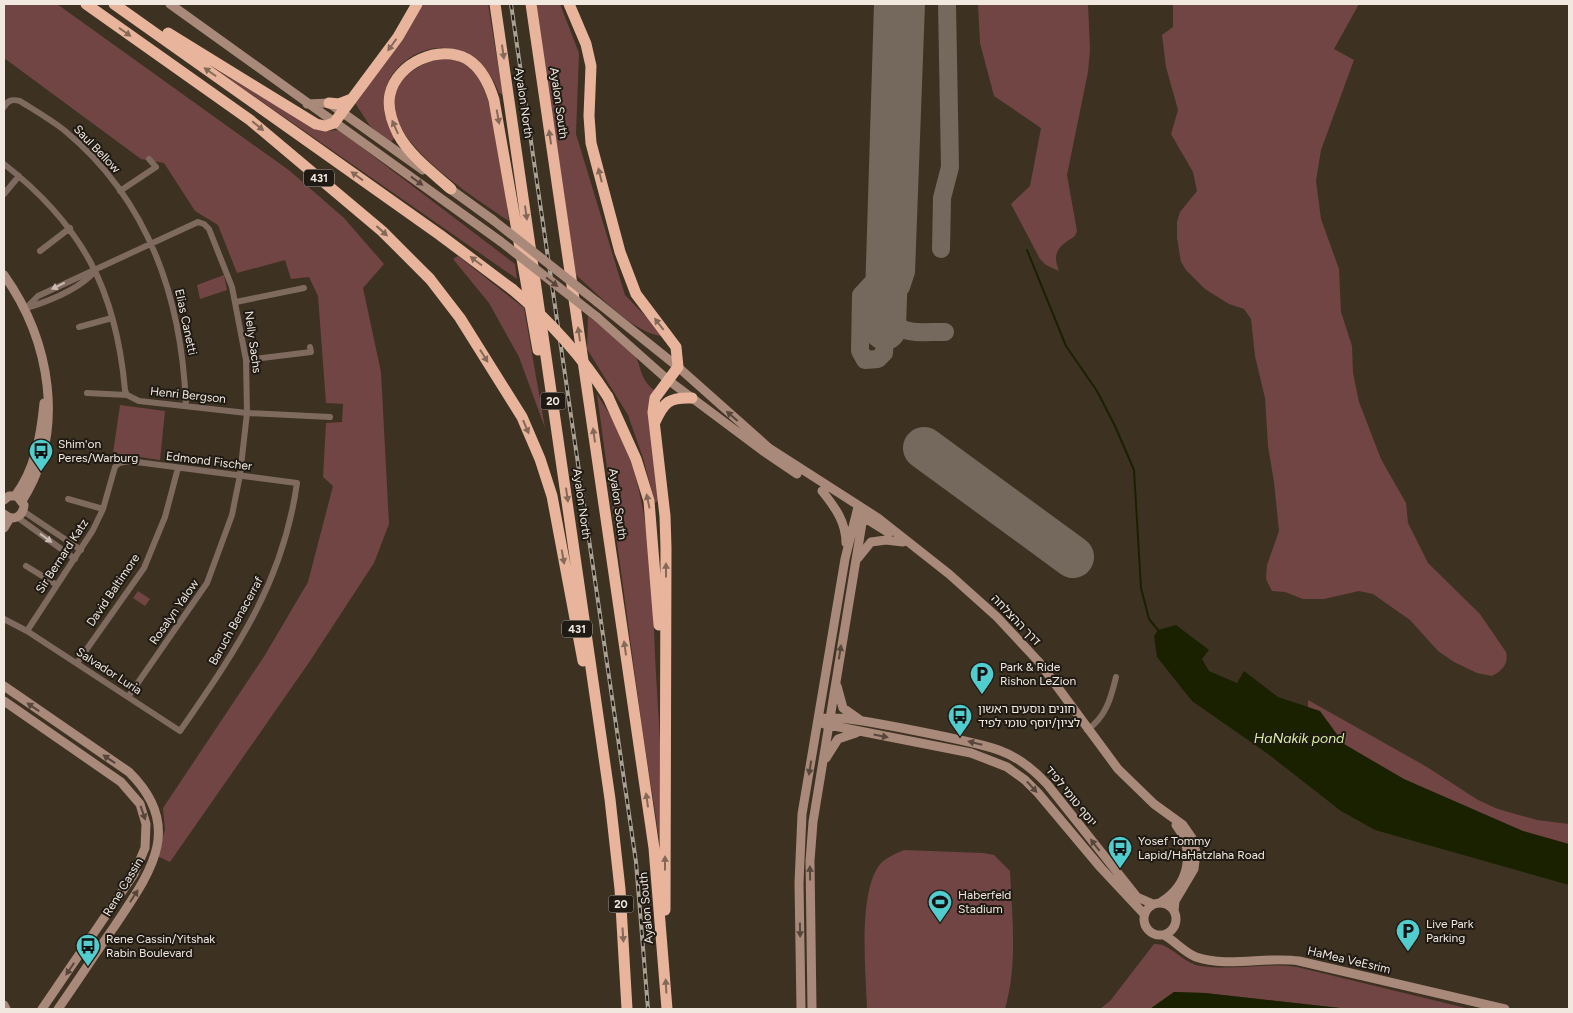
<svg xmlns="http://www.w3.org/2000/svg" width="1573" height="1013" font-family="Figtree,'Noto Sans Hebrew',sans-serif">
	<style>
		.green { fill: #714544 }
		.water { fill: #1a2101 }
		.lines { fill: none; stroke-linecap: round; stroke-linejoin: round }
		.stream { stroke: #1a2101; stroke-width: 2 }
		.taxiway { stroke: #74695c; stroke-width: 18 }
		.runway { stroke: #74695c; stroke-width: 42 }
		.street { stroke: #7f6a60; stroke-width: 6 }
		.secondary { stroke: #a98979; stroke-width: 9 }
		.highway { stroke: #e8b59c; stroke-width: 11 }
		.rail-casing { stroke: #aaa195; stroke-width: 4 }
		.rail { stroke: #1f1a13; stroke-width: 2; stroke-dasharray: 5.5; stroke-linecap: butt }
		.secondary-bridge { stroke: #a98979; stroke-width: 9 }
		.highway-bridge { stroke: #e8b59c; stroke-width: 11 }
		.oneway { fill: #846858 }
		.oneway2 { fill: #56463c }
		.oneway3 { fill: #c9bdb3 }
		.labels { text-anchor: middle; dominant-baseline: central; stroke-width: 4; stroke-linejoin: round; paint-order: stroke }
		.shield { fill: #1f1a13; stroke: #b2aba2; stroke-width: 1 }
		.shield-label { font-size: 11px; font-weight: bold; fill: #f1e9e0 }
		.street-label { font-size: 12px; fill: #f1e9e0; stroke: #1f1a13 }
		.poi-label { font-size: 12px; fill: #f1e9e0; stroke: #1f1a13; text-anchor: start }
		.water-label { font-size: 14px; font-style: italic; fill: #d9efa5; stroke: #1f1a13 }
	</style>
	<rect width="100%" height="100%" fill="#3d3122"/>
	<!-- green -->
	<path class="green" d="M4,4H57L290,171L344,218L384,264L363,288L381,372L389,524L374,563L310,661L170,862L157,856L165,830L163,808L265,655L308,582L333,486L323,477L326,423L342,422L343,404L326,403L318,296L309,277L291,279L285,260L237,273L218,225L195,211L164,163L141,159L4,58Z
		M423,4H488L503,95L499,93C464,1 347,67 395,137L390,143L370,126L355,103L400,43Z
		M535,4H560L579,53L576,134L625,295L665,336C638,338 596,292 576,275Z
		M978,4H1088L1090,50L1088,72L1067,175L1077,231L1075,236C1060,246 1051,251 1059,271L1046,265L1040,259L1011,204L1030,186L1041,128L994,96L980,43Z
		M1173,4H1359L1334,49L1354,60L1321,150L1316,181L1321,219L1339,269L1341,312L1352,346L1353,373L1359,402L1381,459L1406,503L1408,523L1428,563L1480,614L1506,652C1509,664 1502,671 1492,676L1477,673L1454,662L1438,651L1410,620L1373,594L1359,591L1324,599H1303L1285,592L1272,591L1266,579L1267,565L1279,531L1274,482L1268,446L1265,398L1255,356L1251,319L1244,309L1229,304L1205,289L1186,270L1181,262L1177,238V222L1180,212L1197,191L1193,172L1171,134L1178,110L1166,67L1162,35L1173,27Z
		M435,59C445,59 456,58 465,64C497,82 504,185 509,221C465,191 324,104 435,59Z
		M215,69L315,128L328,131L339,130L515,264L517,279Z
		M458,256L524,308L545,428L519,357L489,303L453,259Z
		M224,275L227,290L200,299L197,285Z
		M588,316C602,327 619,338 631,350C643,363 637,377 654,390L659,500L655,503L643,458L628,415L587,349Z
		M597,394C605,408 616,422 622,436C653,512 652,595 656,675C660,738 664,801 663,864L642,727Z
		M120,405L165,411L160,460L113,453Z
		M138,591L150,599L145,606L133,598Z
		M1308,700L1427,767L1478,800L1498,809L1537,820L1569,824V850L1437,801L1308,722Z
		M904,850L983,853L994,855L1010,871C1012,918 1018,963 1005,1009H867C866,973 858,898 878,867C884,858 895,854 904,850Z
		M1154,944C1171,943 1183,964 1201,966C1233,971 1265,962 1297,967L1470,1009H1349L1205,993L1174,992L1150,1009H1100L1110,1001Z"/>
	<!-- water -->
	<path class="water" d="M1176,625L1209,650L1202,659L1209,671L1237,683L1244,671L1278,697L1320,711L1344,744L1404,779L1523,831L1569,844V885L1375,830L1341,811L1268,754L1192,701L1157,657L1154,636L1158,630Z
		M1174,992L1205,993L1349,1009H1150Z"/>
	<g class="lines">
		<!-- stream -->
		<path class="stream" d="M1027,250L1066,346L1097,391L1115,426L1134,470L1141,588L1149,619L1158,630"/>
		<!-- taxiway -->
		<path class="taxiway" d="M916,4L906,272L901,287L895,293C894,301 892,313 894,320C900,337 931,331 945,332
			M941,249L942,198L950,167L947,4
			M885,329L884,353L878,359L865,360L860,351L861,295L887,267"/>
		<!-- runway -->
		<path class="runway" d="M885,329L895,4
			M924,448L1073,557"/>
		<!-- street -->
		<path class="street" d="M4,107C8,100 12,99 20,101C34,110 50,119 64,130C149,200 182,299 186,406
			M4,164C83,226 116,290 125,390L127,395
			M120,191L156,167L149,159
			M4,194L19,176
			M40,251L70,228
			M236,302L304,288
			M27,308C49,301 80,289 95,271
			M25,309L38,296L198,222L204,224L209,229L232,287L246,360L247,413L240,475L232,515L207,583L128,697
			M79,327L112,318
			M246,360L311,352L310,347
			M87,393L127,395
			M127,395L139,401L247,413L330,417
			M68,499L103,509
			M23,511L81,550
			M17,517L75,559
			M26,566L57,585
			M4,619L27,631L180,731C236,650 283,583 297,483L129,461L119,463L115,467L103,509L93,530L27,631
			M77,663L144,568L165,517L178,468
			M1087,730C1106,717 1111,698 1116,677"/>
		<!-- secondary -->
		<path class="secondary" d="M170,4L500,241
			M307,104L329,103L423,170
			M446,186L493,220
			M4,275C50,340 67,431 22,501
			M597,302L678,367L769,448L878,518L949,574L997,617L1039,662L1118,769L1154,804L1183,825L1192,838L1196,852L1194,869L1175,901L1174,911
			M597,317L668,380L763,451L797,474
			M822,491C835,507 846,522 846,543
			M15,496C35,470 41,435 44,403
			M4,500L9,496H17L24,505C23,517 13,522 4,514
			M860,515L889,533
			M4,528L10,518
			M858,558L871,542L886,540L903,542
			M4,686L129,772C186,828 149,874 114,927C95,954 77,982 58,1009
			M837,686L843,708L860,720
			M4,701L121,782L140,804L146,824L145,848L134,874L42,1009
			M825,718C841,714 982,743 1001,751C1020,758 1034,770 1047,784L1137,897L1153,904
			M824,724L971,753L1007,767L1025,780L1038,793L1101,868L1144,914
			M826,758L838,739L856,733
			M1161,902C1189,885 1196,851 1176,825
			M1144 919a16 16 0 1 1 32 0a16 16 0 1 1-32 0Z
			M1164,935C1175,941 1184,952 1196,957C1228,968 1266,956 1299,961L1505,1009
			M4,1005L6,1009
			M801,1009L799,883L802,814L845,559L858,507
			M812,1009L810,861L813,822L864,511"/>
		<!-- highway -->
		<path class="highway" d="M86,4L250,120L382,231L430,279L460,318L522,417L540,459L552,496L583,661
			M114,4L440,235L512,289
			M495,4L610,799L620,889L627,1009
			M531,4L654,848L667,1009
			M569,4L586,44L591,66L589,116L591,143L620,252L636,294L676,347L678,367L655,398L653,412L665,516L666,548L665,910
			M168,33L316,124L325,126L334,123L398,37L417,4
			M329,103L339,104L352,99
			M451,189C433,173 410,156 398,134C392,122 387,107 390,94C397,63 439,44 467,59C482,68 489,84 494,100L538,350
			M608,397L636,459L649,501L659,625
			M655,422C664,402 669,397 692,398"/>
		<defs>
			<path id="rail" d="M511,4L636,862L648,1009"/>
		</defs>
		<!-- rail casing -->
		<use href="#rail" class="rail-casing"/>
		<!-- rail -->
		<use href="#rail" class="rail"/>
		<!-- secondary-bridge -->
		<path class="secondary-bridge" d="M493,220L597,302
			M500,241L597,317"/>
		<!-- highway-bridge -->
		<path class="highway-bridge" d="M512,289C550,321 581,355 608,397"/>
	</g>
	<!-- one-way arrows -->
	<defs><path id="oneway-solid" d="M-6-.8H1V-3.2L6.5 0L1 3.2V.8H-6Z" transform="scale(1.25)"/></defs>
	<g class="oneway">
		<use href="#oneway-solid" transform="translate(125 32) rotate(35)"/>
		<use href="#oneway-solid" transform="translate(392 45) rotate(126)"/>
		<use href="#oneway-solid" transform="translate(503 52) rotate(82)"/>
		<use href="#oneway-solid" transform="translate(210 72) rotate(-145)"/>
		<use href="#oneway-solid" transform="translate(498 117) rotate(80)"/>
		<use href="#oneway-solid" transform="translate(258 126) rotate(39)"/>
		<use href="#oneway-solid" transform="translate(395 127) rotate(-114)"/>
		<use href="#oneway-solid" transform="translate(550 137) rotate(-98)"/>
		<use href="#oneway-solid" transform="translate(600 175) rotate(-104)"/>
		<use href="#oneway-solid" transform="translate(357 176) rotate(-144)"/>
		<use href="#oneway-solid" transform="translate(526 213) rotate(82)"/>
		<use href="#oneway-solid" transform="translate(382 231) rotate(42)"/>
		<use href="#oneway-solid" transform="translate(476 261) rotate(-143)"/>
		<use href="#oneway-solid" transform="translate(659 324) rotate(-128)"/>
		<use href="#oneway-solid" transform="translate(579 334) rotate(-98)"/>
		<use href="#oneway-solid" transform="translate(484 356) rotate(58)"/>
		<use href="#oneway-solid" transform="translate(526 427) rotate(67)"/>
		<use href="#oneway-solid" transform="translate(594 435) rotate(-98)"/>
		<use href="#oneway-solid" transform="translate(567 495) rotate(82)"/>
		<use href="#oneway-solid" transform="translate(648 501) rotate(-102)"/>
		<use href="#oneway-solid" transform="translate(563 557) rotate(80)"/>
		<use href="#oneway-solid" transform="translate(666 570) rotate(-90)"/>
		<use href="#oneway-solid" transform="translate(625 648) rotate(-98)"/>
		<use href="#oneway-solid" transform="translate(647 800) rotate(-98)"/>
		<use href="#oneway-solid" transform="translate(665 863) rotate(-90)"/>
		<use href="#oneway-solid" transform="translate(623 935) rotate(86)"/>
		<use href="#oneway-solid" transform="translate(666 986) rotate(-93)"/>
	</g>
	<g class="oneway2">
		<use href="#oneway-solid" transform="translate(417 181) rotate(36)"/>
		<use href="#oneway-solid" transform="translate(552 282) rotate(38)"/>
		<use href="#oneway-solid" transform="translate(732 416) rotate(-139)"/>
		<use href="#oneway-solid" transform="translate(840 652) rotate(-81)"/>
		<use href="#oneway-solid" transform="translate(33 707) rotate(-146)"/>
		<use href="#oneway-solid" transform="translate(881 736) rotate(11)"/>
		<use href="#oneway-solid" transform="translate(975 743) rotate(-166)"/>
		<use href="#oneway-solid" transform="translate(109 759) rotate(-146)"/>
		<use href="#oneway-solid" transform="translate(810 768) rotate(99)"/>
		<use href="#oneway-solid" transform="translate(1032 787) rotate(47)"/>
		<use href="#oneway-solid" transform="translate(143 813) rotate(71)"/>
		<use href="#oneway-solid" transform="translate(1095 845) rotate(-128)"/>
		<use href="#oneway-solid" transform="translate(810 873) rotate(-91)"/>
		<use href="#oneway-solid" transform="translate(134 896) rotate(-57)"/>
		<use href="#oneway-solid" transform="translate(800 930) rotate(89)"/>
		<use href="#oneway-solid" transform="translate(70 969) rotate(124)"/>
	</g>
	<g class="oneway3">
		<use href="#oneway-solid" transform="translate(58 286) rotate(154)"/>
		<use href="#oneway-solid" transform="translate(46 538) rotate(36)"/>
	</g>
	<!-- icons -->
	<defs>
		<symbol id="bus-pin" viewBox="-11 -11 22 30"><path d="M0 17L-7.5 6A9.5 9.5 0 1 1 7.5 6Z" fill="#52cdce" stroke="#1f1a13"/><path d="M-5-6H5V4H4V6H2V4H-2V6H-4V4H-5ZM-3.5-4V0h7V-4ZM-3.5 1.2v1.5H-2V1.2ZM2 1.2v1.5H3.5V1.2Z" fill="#111"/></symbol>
		<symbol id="parking-pin" viewBox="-11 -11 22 30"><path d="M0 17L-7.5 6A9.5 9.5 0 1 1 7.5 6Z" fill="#52cdce" stroke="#1f1a13"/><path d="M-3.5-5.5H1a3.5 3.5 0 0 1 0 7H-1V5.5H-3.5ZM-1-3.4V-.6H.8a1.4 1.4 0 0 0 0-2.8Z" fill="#111"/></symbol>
		<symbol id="stadium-pin" viewBox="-11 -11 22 30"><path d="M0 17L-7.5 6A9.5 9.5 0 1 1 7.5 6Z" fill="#52cdce" stroke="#1f1a13"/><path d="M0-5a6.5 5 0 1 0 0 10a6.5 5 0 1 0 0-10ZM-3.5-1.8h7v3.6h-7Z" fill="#111"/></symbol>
	</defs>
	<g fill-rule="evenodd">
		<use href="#bus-pin" x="27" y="437" width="28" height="38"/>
		<use href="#parking-pin" x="968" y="660" width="28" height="38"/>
		<use href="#bus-pin" x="946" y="702" width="28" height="38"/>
		<use href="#bus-pin" x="1106" y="834" width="28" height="38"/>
		<use href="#stadium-pin" x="926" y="888" width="28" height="38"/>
		<use href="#parking-pin" x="1394" y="917" width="28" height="38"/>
		<use href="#bus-pin" x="74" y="932" width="28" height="38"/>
	</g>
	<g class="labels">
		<!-- shield labels -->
		<g class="shield">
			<rect x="304" y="169.5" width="30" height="17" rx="4"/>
			<rect x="540.5" y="392.5" width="25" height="17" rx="4"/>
			<rect x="562" y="620.5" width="30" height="17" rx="4"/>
			<rect x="608.5" y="895.5" width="25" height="17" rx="4"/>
		</g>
		<g class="shield-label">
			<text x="319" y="178">431</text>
			<text x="553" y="401">20</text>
			<text x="577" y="629">431</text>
			<text x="621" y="904">20</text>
		</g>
		<!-- street labels -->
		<g class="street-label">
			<text transform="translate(524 103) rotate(82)">Ayalon North</text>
			<text transform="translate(559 103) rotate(82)">Ayalon South</text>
			<text transform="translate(97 149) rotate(46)">Saul Bellow</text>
			<text transform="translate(186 322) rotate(78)">Elias Canetti</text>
			<text transform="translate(253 342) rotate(82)">Nelly Sachs</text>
			<text transform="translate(188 395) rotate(6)">Henri Bergson</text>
			<text transform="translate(209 461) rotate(7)">Edmond Fischer</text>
			<text transform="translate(582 504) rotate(82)">Ayalon North</text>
			<text transform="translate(618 504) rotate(82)">Ayalon South</text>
			<text transform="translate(62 556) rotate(-57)">Sir Bernard Katz</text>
			<text transform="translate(113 590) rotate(-56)">David Baltimore</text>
			<text transform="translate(174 612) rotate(-55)">Rosalyn Yalow</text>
			<text transform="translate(1016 620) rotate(46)">דרך ההצלחה</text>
			<text transform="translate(236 621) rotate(-61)">Baruch Benacerraf</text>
			<text transform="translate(109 671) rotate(33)">Salvador Luria</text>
			<text transform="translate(1071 796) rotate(51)">יוסף טומי לפיד</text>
			<text transform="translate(123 887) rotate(-59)">Rene Cassin</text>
			<text transform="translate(646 908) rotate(-95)">Ayalon South</text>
			<text transform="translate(1349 960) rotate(13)">HaMea VeEsrim</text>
		</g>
		<!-- poi labels -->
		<g class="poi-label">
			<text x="58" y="444">Shim'on<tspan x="58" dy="14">Peres/Warburg</tspan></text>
			<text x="1000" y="667">Park &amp; Ride<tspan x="1000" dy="14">Rishon LeZion</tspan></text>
			<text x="978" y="709">חונים נוסעים ראשון<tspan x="978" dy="14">לציון/יוסף טומי לפיד</tspan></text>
			<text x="1138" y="841">Yosef Tommy<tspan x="1138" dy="14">Lapid/HaHatzlaha Road</tspan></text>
			<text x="958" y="895">Haberfeld<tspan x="958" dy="14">Stadium</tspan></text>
			<text x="1426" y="924">Live Park<tspan x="1426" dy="14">Parking</tspan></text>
			<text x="106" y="939">Rene Cassin/Yitshak<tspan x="106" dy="14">Rabin Boulevard</tspan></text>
		</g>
		<!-- water labels -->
		<g class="water-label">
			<text x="1299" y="738">HaNakik pond</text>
		</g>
	</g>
	<!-- border -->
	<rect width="1573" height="1013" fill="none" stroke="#f1e9e0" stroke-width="10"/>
</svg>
